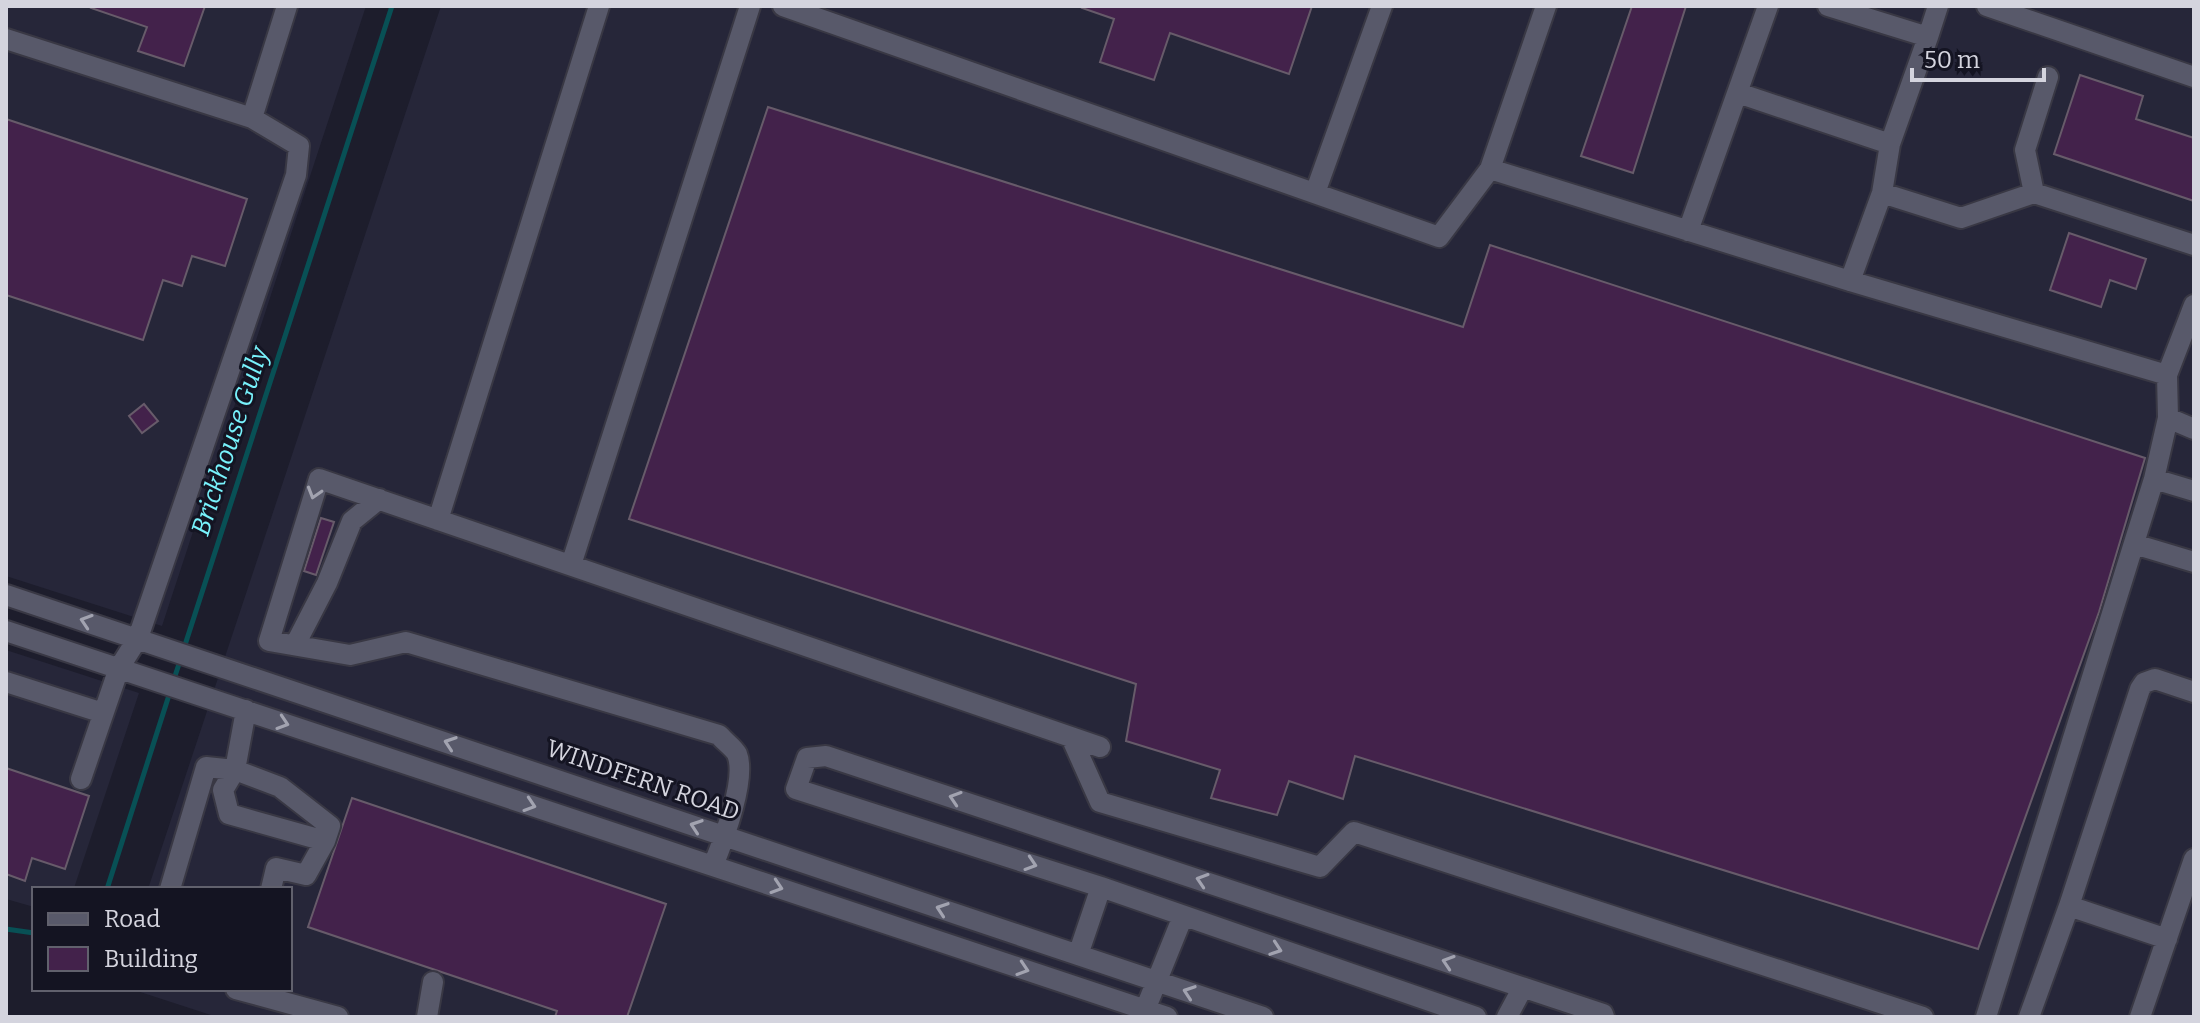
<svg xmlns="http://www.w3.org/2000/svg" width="2200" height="1023" font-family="Bitter,serif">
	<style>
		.built { fill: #262639 }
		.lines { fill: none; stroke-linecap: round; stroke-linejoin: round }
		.stream { stroke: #085055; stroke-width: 5 }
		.building { fill: #43224b; stroke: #675b6a; stroke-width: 2 }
		.minor-casing { stroke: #393844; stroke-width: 24 }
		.minor { stroke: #58596a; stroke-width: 20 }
		.oneway { stroke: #a2a3b0 }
		.labels { text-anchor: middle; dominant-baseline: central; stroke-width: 6; stroke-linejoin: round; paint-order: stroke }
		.street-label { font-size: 24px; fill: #d4d4de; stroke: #141422 }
		.water-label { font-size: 26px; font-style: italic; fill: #78f2fc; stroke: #141422 }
	</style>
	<rect width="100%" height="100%" fill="#1d1d2c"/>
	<!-- built -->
	<path class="built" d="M6,6H366L162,626L6,576Z
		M441,6H2194V1017H217L131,989H290V889H148Z
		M6,650L139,693L74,888L34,889V907L6,899Z"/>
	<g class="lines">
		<!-- stream -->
		<path class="stream" d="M184,648L392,6
			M173,682L181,658
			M107,889L170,692
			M6,929L34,933"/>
	</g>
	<!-- building -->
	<path class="building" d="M92,6H205L184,66L138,51L147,27L91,8Z
		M1083,6H1312L1289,74L1170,33L1154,80L1100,62L1114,19L1082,8Z
		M1632,6H1686L1633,173L1581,156Z
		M2080,75L2143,96L2136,119L2194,138V201L2054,154Z
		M768,107L1463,327L1490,245L2145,458L2099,612L1978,949L1355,756L1343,799L1289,781L1277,815L1211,798L1220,770L1126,741L1136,684L629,519Z
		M6,119L247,199L225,266L192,256L182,286L163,280L143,340L6,295Z
		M2069,233L2146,259L2136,289L2110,280L2101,307L2050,290Z
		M144,404L158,421L142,433L129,416Z
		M321,518L334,522L316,575L304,571Z
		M6,768L89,796L65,869L32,858L25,881L6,874Z
		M352,798L666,904L627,1017H555L557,1011L308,927Z"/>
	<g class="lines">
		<defs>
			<path id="minor" d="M783,6L1439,237L1490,169
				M1546,6L1490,169L1850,281L2167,375
				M1828,6L1928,37L1890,144L1882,193L1850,281
				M1987,6L2194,77
				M1928,37L1938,6
				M6,39L252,118
				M1738,93L1890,144
				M1315,193L1382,6
				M1882,193L1961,218L2034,193L2194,245
				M2034,193L2025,150L2048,77
				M1688,231L1768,6
				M2168,418L2194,429
				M2154,479L2194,491
				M438,520L599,6
				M2134,544L2194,562
				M571,565L750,6
				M6,595L1263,1017
				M6,631L1167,1017
				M295,645L327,583L352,521L379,499
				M6,682L103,713
				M246,710L235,770L223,790L229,814L325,841
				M1071,737L1100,802L1320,867L1354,832L1923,1017
				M81,779L119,668L138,638L296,175L299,146L252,118L287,6
				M713,866C723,841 747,779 737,754C734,748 724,741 719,735L406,642L350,655L269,641L319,479L1100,747
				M170,889L206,767L235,770L280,787L330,826L325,841L306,875L276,868L271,889
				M2167,939L2069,906L2140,689L2144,683L2155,679L2194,692
				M1078,955L1101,887
				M236,989L338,1017
				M1145,1010L1183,916
				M427,1017L433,982
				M1476,1017L1101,887L796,789L807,758L826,756L1603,1014L1604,1017
				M1507,1017L1522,989
				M1986,1017L2154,479L2168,418L2167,375L2194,305
				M2029,1017L2069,906
				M2140,1017L2194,859"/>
		</defs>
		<!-- minor casing -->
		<use href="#minor" class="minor-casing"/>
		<!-- minor -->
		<use href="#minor" class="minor"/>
	</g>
	<!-- one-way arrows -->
	<defs><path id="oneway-chevron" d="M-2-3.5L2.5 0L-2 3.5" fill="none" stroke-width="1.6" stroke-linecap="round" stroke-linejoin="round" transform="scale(2)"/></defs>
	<g class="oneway">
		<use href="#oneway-chevron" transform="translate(314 493) rotate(107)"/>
		<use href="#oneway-chevron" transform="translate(86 621) rotate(-162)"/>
		<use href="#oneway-chevron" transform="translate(283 723) rotate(18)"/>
		<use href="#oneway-chevron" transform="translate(450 743) rotate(-161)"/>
		<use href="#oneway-chevron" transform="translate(955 798) rotate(-162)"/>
		<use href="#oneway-chevron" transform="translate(530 805) rotate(18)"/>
		<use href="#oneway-chevron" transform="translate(696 826) rotate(-161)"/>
		<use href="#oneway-chevron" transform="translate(1031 864) rotate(18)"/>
		<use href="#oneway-chevron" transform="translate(1202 880) rotate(-162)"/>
		<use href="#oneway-chevron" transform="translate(777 887) rotate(18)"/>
		<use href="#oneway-chevron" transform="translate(942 909) rotate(-161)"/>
		<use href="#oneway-chevron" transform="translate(1276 949) rotate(19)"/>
		<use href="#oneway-chevron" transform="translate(1448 962) rotate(-162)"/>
		<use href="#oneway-chevron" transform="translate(1023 969) rotate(18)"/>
		<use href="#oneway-chevron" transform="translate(1189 992) rotate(-161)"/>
	</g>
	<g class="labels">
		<!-- street labels -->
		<g class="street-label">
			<text transform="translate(643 780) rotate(19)">WINDFERN ROAD</text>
		</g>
		<!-- water labels -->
		<g class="water-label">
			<text transform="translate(230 441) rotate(-72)">Brickhouse Gully</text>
		</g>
	</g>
	<!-- border -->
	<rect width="2200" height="1023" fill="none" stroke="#d4d4de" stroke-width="16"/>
	<!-- legend -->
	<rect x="32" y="887" width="260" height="104" fill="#141422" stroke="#61616d" stroke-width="2"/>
	<rect x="48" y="913" width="40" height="12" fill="#58596a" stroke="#61616d" stroke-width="2"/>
	<text x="104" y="927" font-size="24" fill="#d4d4de">Road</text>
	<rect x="48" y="947" width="40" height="24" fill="#43224b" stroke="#61616d" stroke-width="2"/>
	<text x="104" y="967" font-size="24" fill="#d4d4de">Building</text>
	<!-- scale -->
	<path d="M1912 68v12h132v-12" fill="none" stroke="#d4d4de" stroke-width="4"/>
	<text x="1924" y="68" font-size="24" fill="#d4d4de" stroke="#141422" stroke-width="6" paint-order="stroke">50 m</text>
</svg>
